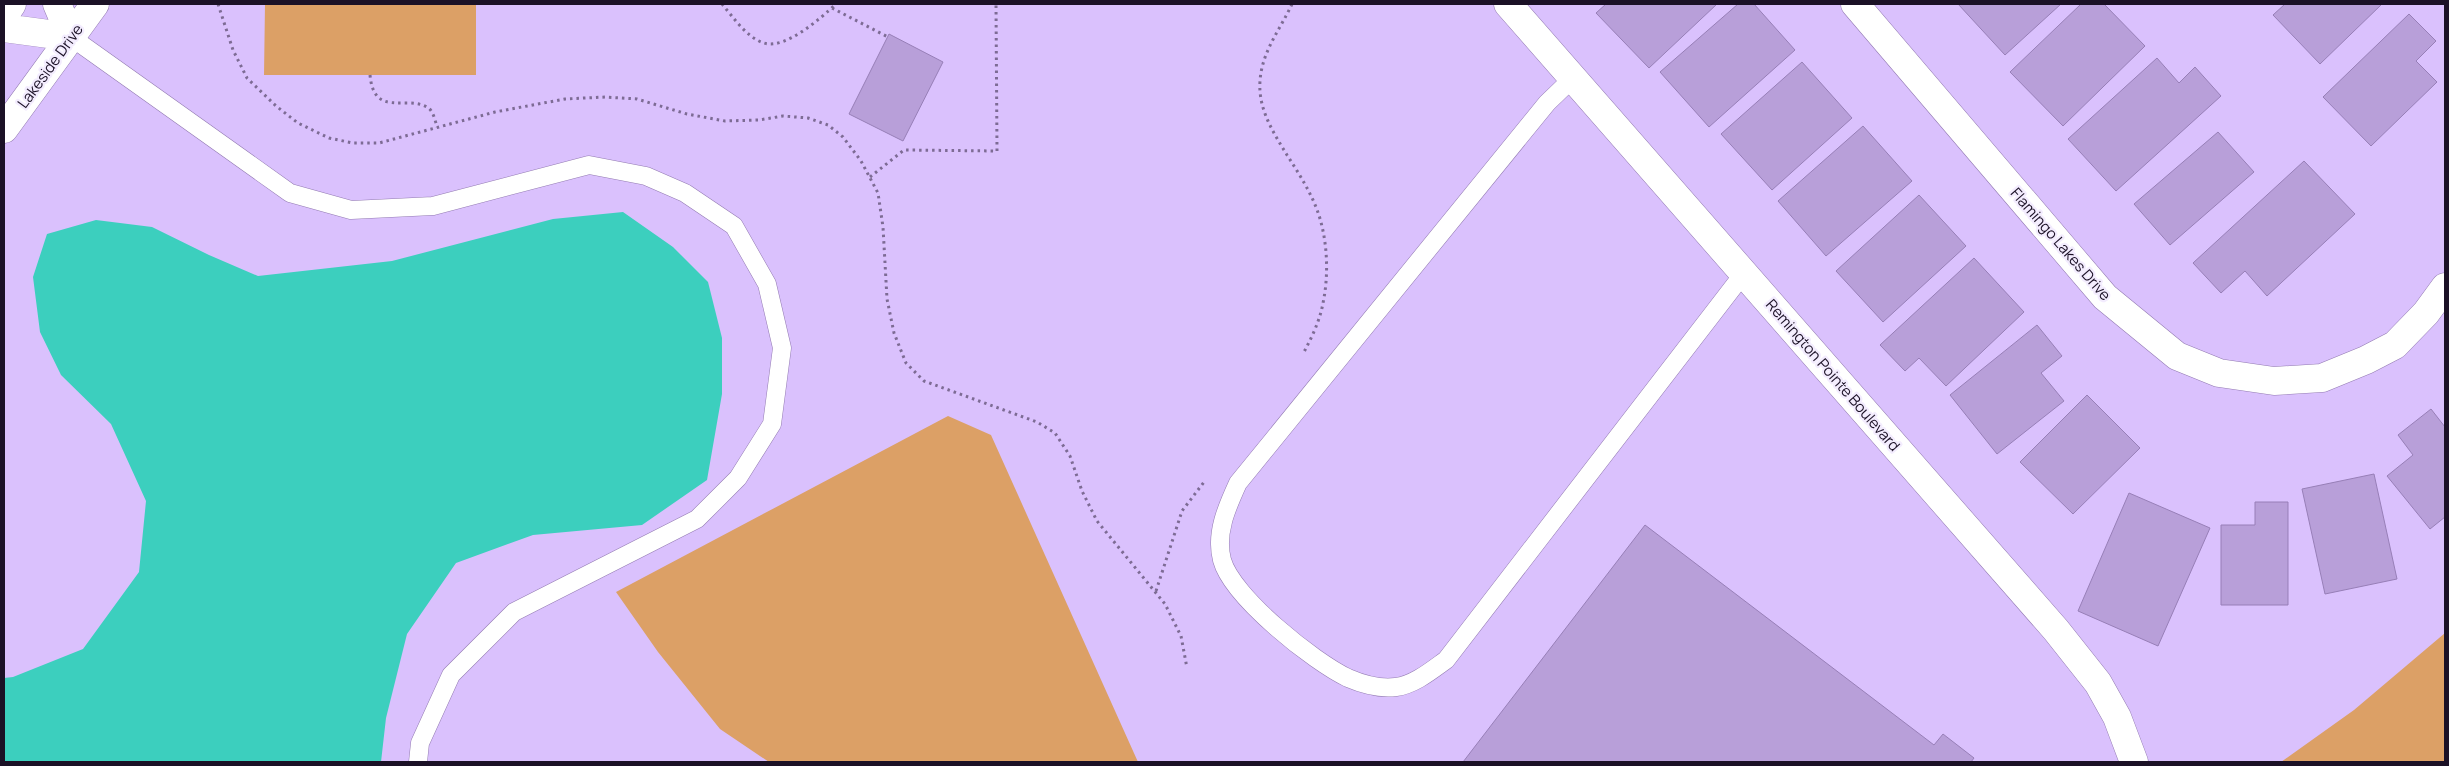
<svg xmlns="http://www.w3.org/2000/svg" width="2449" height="766" font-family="Manrope,sans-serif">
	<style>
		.green { fill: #dca066 }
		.water { fill: #3ccfbe }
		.building { fill: #b89fd9; stroke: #977fb7 }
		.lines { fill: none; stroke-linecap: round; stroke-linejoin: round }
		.service-casing { stroke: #937bb2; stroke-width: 19 }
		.minor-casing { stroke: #937bb2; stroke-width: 29 }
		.tertiary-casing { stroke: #937bb2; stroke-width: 29 }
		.path { stroke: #7d6b94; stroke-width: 3; stroke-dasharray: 2.5 4; stroke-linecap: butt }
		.service { stroke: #fff; stroke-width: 18 }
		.minor { stroke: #fff; stroke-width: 28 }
		.tertiary { stroke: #fff; stroke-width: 28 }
		.labels { text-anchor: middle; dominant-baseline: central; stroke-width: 4.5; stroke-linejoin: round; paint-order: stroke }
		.street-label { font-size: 15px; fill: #1b1126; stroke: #f3ecfe }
	</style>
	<rect width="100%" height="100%" fill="#dac1fd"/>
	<!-- green -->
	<path class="green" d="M265,4H476V75H264Z
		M948,416L991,435L1138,762H769L720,729L658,652L616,592Z
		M2445,633V762H2281L2354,710Z"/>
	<!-- water -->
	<path class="water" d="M623,212L673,247L708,282L722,338V394L707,480L642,525L533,535L456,563L407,634L386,718L381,762H4V678L13,677L83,649L139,572L146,501L111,424L61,375L40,332L33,277L47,234L96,220L152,227L209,255L258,276L392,261L553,219Z"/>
	<!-- building -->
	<path class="building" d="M1606,4H1717L1649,68L1596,13Z
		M1738,4H1754L1795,50L1709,127L1660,72Z
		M1958,4H2061L2005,55Z
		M2081,4H2104L2145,46L2063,126L2010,72Z
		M2285,4H2382L2320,64L2273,15Z
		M2409,14L2436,41L2416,61L2437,82L2371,146L2323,97Z
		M889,34L943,62L903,141L849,114Z
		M2157,58L2179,83L2195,67L2221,96L2116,191L2068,139Z
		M1802,62L1852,118L1772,190L1721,134Z
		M1863,126L1912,181L1826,256L1778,201Z
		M2218,132L2254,172L2170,245L2134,204Z
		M2304,161L2355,214L2267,296L2245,271L2221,293L2193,263Z
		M1919,195L1966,246L1883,322L1836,271Z
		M1974,258L2024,312L1946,386L1919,358L1905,371L1880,345Z
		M2037,325L2062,356L2041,373L2064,401L1997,454L1950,395Z
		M2087,395L2140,448L2073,514L2020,462Z
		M2431,409L2445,427V517L2430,529L2387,476L2413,455L2398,435Z
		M2374,474L2397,579L2325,594L2302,489Z
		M2129,493L2210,528L2158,646L2078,611Z
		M2255,502H2288V605H2221V525H2255Z
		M1645,525L1934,745L1943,734L1974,758L1971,762H1463Z"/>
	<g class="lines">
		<defs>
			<path id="service" d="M71,37L290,193L351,210L433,206L589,165L646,176L685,193L734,226L767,284L782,348L772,424L738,478L697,519L514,612L451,675L420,743L418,762
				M1573,78L1547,103L1238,483C1227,507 1215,533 1222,560C1232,597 1314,662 1348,678C1362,684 1381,689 1396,687C1414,685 1432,670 1446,660L1744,273"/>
			<path id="minor" d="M1508,4L2056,630L2098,683L2117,717L2134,762
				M1855,4L2105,297L2177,356L2219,373L2274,381L2322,378L2366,360L2395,345L2426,313L2445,287"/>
			<path id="tertiary" d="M57,4L71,37
				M4,16L12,4
				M4,28L71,37
				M4,129L95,4"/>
		</defs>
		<!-- service casing -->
		<use href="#service" class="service-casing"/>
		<!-- minor casing -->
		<use href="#minor" class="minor-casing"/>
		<!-- tertiary casing -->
		<use href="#tertiary" class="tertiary-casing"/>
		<!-- path -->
		<path class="path" d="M218,4L233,50L247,78L276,106L298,123L329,138L353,143H379L495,112L565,99L605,97L637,99L687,114L725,121L759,120L783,116L808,118L828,125L843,137L861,161L878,193L883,227L887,299L894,333L906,363L924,381L1037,422L1055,433L1070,456L1082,491L1097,521L1165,604L1181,636L1187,668
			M722,4C733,17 747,38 764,43C785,50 821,18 836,4
			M1292,4C1280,30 1262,51 1260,81C1258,109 1273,132 1287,155C1296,169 1305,183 1312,198C1327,228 1330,270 1323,303C1320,320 1312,337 1304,352
			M832,8L888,37
			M370,75C374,118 405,95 427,107C433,110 435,120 437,127
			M870,177L904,150L997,151L996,4
			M1156,591L1182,511L1204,482"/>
		<!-- service -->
		<use href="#service" class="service"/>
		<!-- minor -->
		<use href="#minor" class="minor"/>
		<!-- tertiary -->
		<use href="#tertiary" class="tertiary"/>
	</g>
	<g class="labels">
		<!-- street labels -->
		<g class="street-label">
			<text transform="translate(50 66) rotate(-54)">Lakeside Drive</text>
			<text transform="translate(2061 244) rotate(49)">Flamingo Lakes Drive</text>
			<text transform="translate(1833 375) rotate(49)">Remington Pointe Boulevard</text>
		</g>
	</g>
	<!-- border -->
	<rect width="2449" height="766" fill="none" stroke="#1b1126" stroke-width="10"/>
</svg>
